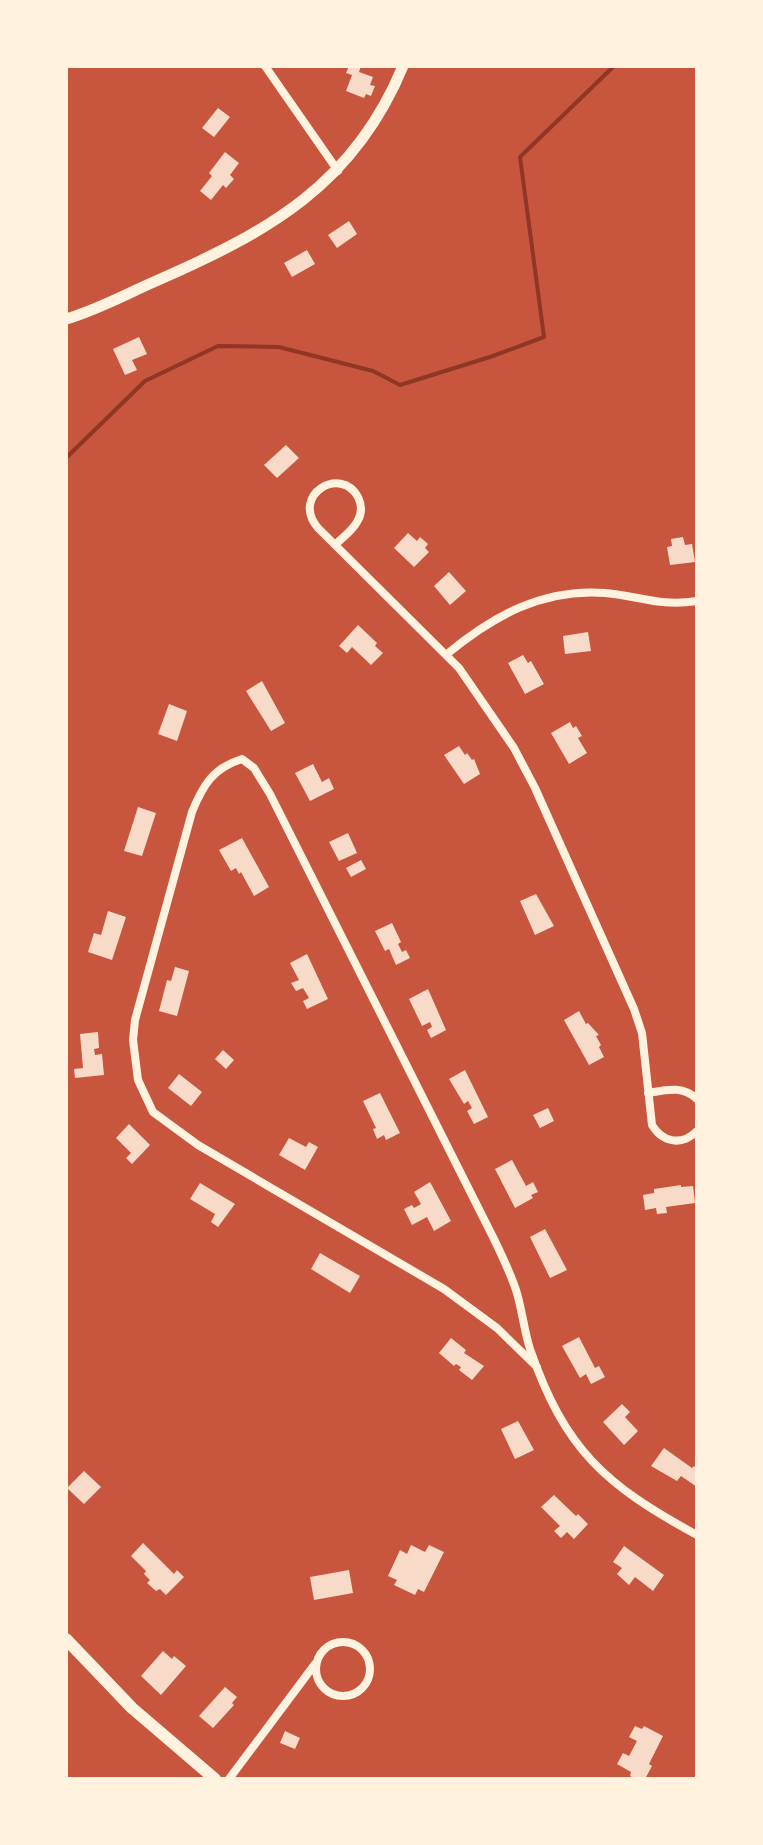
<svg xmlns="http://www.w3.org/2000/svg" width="763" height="1845" font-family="'PT Sans',sans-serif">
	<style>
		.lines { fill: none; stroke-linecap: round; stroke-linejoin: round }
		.stream { stroke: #8f3625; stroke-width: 4 }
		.building { fill: #f7dbc8 }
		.minor { stroke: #fff3e0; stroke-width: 8 }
		.tertiary { stroke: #fff3e0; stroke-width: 11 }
		.secondary { stroke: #fff3e0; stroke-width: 12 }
	</style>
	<rect width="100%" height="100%" fill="#c8553d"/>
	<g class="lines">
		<!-- stream -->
		<path class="stream" d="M66,458L145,381L218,346L279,347L373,371L400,385L490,357L544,337L520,157L614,66"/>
	</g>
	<!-- building -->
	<path class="building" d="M349,66H361L359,72L373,77L370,85L375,86L371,96L366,94L364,98L346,91L352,75L346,73Z
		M218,108L230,117L214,137L202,128Z
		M225,152L239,163L230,175L234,179L226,188L223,185L211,200L200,191L212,176L209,173Z
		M349,221L357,234L337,248L328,235Z
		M307,250L315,264L292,277L284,263Z
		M139,337L147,354L132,360L137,370L125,375L113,349Z
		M286,445L299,458L277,478L264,465Z
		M408,533L417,541L420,537L428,544L425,548L429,552L414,567L394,548Z
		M683,537L685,545L692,544L695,562L670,565L667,547L672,546L671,539Z
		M449,572L466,591L450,605L434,586Z
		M358,625L377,643L375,646L383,653L371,665L352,647L347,653L339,646Z
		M588,632L591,651L565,654L563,636Z
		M523,655L528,663L531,661L544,684L525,694L508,663Z
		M262,681L285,723L271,731L246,691Z
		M169,704L187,711L177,741L158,734Z
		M570,722L573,728L576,726L582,736L578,738L587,753L569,764L551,733Z
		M459,746L465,755L467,753L472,760L474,759L480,774L464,784L444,755Z
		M313,764L322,782L329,778L334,789L310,801L295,773Z
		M138,807L156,813L142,856L124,851Z
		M348,833L357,853L339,861L329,842Z
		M242,838L269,887L254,896L241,872L239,874L236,868L231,871L219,850Z
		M361,860L366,869L351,877L346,868Z
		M536,894L554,926L535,935L520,901Z
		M108,911L126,917L112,960L88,952L94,933L101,935Z
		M392,923L401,942L398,944L402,952L406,950L410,958L396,965L389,949L385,951L375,931Z
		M307,954L328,999L307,1009L303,1001L309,998L303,988L296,991L291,983L299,980L290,963Z
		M175,967L189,971L177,1016L159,1011L167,980L171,981Z
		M428,989L446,1030L431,1038L427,1030L432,1027L430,1022L422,1026L409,999Z
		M579,1011L586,1024L588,1023L599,1035L596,1036L601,1045L599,1047L604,1057L589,1065L564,1020Z
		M98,1032L99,1048L94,1049L95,1055L102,1054L104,1075L75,1078L74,1069L83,1068L80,1034Z
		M223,1050L234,1060L226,1069L215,1059Z
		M465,1070L488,1117L474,1124L467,1111L472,1108L468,1101L464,1104L449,1079Z
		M179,1074L202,1092L191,1106L168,1088Z
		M380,1093L400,1133L386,1140L384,1135L377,1139L373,1129L376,1128L363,1101Z
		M548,1108L554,1121L540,1128L533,1115Z
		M129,1124L150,1145L132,1164L126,1158L131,1153L116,1138Z
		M289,1138L306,1147L309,1142L318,1147L305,1170L279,1155Z
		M512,1160L526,1186L533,1182L538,1192L531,1195L533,1198L515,1208L495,1169Z
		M430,1182L451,1221L434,1231L427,1217L412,1225L404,1209L412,1205L414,1208L421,1204L414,1192Z
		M200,1183L235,1204L218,1227L211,1222L215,1214L190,1199Z
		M681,1185V1187L693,1186L695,1203L666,1207L667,1213L657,1214L656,1208L645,1210L643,1195L654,1193V1189Z
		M545,1229L567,1270L550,1278L530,1237Z
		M320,1253L360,1276L350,1293L311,1269Z
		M579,1337L595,1368L599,1366L605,1377L591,1384L586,1374L580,1378L562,1346Z
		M451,1338L466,1350L464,1353L484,1366L472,1380L459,1370L461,1367L456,1364L454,1366L439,1353Z
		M622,1404L630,1412L625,1417L638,1431L624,1445L603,1422Z
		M518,1421L534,1450L515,1459L501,1429Z
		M664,1448L692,1468L694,1466L697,1468V1487L681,1476L677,1481L651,1466Z
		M84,1471L101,1487L84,1504L67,1488Z
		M554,1495L576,1516L578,1514L588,1524L574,1539L567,1532L561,1538L554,1531L560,1526L541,1507Z
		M143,1543L174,1574L177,1570L184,1577L166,1595L160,1589L156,1591L147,1583L150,1580L144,1574L146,1571L131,1556Z
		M411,1545L425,1552L429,1545L444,1552L424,1592L418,1589L415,1595L394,1585L397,1580L388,1576L400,1550L407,1554Z
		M624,1546L664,1575L653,1591L635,1577L629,1585L617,1574L622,1568L613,1562Z
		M349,1570L353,1593L314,1600L310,1577Z
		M163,1651L172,1659L174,1656L186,1666L161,1695L141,1676Z
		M225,1687L237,1697L232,1703L234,1705L213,1728L199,1716Z
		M635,1726L642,1729L644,1726L663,1736L649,1764L652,1766L645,1779H636L630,1776L631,1772L617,1764L623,1753L629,1756L637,1741L629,1737Z
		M285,1731L300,1738L295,1749L280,1743Z"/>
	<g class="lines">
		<!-- minor -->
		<path class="minor" d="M265,66L338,171
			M335,545C342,538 352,531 357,522C362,514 362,505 358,497C341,465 290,495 318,528L459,668L514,748L535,788L634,1009L642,1033L652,1125C663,1143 682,1146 697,1131
			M447,654C493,616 543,588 605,593C640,596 660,607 697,601
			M648,1093C666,1090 682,1085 697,1099
			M537,1367L497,1328L444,1289L198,1145L153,1112L138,1080L133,1040L135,1020L192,812C203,785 213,768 242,759L254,768L270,794L494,1239C502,1256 510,1272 516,1290C522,1309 524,1330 530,1349C565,1450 605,1485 697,1535
			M316 1669a27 27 0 1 1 54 0a27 27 0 1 1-54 0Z
			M229,1779L315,1664"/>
		<!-- tertiary -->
		<path class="tertiary" d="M66,319C97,310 126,294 156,281C268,232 354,185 403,66"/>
		<!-- secondary -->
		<path class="secondary" d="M66,1639L132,1708L215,1779"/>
	</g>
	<!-- border -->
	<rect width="763" height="1845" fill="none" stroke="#fff3e0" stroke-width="136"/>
</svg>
